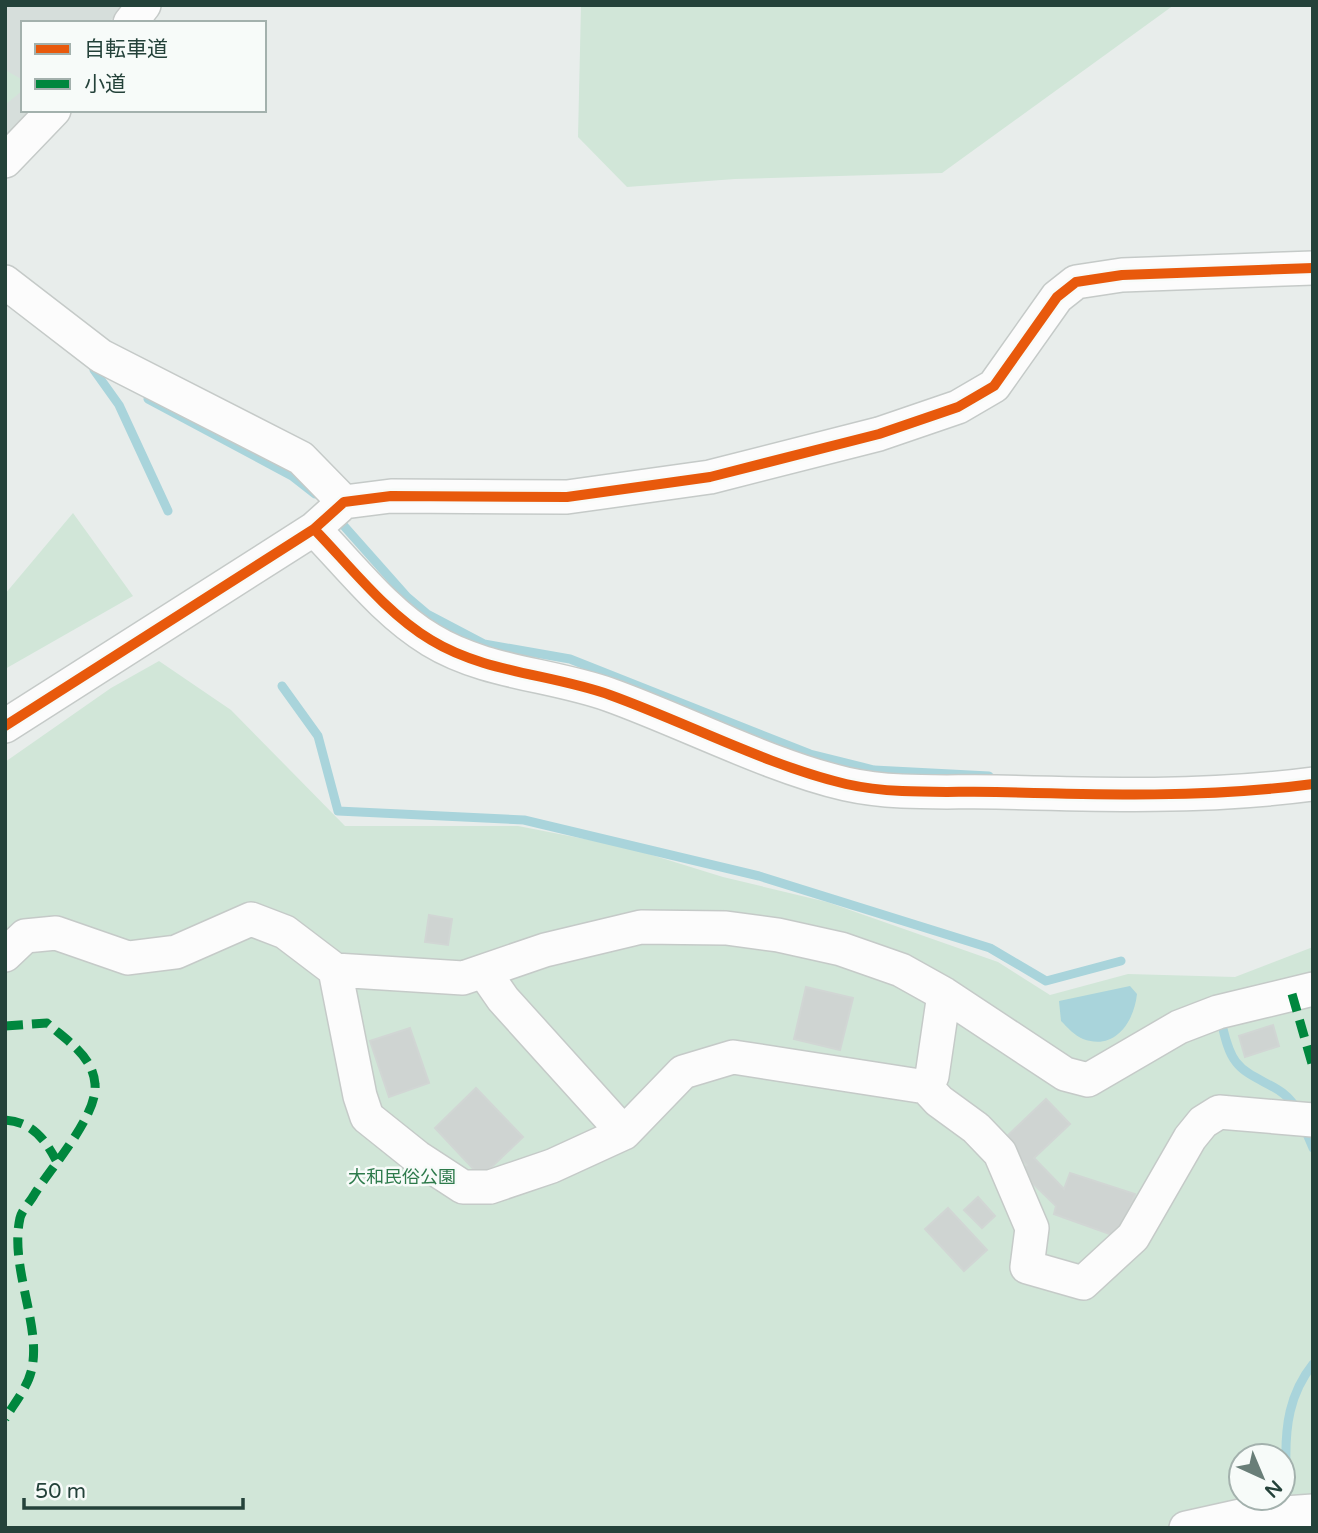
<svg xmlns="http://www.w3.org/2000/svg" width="1318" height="1533" font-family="'Varela Round','Noto Sans JP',sans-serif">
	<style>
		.built { fill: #d6dedb }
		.green { fill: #d1e6d8; fill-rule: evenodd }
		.water { fill: #a9d4db }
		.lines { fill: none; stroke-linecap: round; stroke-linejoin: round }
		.stream { stroke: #a9d4db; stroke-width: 9 }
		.building { fill: #cfd4d2; stroke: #d1d6d4; stroke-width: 2 }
		.minor-casing { stroke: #c5cac8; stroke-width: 36 }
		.minor { stroke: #fcfcfc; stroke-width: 33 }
		.quiet { stroke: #00873e; stroke-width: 9; stroke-dasharray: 18 9; stroke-linecap: butt }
		.cycleway-casing { stroke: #f7fbf9; stroke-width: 15 }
		.cycleway { stroke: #e8590c; stroke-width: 10 }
		.labels { text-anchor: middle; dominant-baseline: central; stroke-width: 5; stroke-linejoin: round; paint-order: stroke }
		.park-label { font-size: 18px; fill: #2d7a4b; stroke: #f7fbf9 }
	</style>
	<rect width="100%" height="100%" fill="#e8edeb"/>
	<!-- built -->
	<path class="built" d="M5,5H123L109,23H23V110H30L5,137Z"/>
	<!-- green -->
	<path class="green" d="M581,5H1174L942,173L735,179L627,187L578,137Z
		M5,70L23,80V90L5,105Z
		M73,513L133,596L5,669V594Z
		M159,661L231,710L345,826H518L626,847L723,877L827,902L998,962L1050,995L1128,974L1235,977L1313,947V1528H5V762L111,688ZM1241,1456H1283V1498H1241Z"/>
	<!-- water -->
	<path class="water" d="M1130,986L1137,994C1134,1022 1115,1051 1083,1039C1075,1036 1067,1027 1061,1021L1059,1001Z"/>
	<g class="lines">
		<!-- stream -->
		<path class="stream" d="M94,370L119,405L168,511
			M148,399L292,476L315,494
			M336,517L407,597L427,614L484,644L570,659L810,754L874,770L989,776
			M282,686L318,736L338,811L524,820L759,876L990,948L1046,981L1121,961
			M1222,1025C1225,1037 1228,1052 1236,1062C1252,1083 1286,1084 1297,1111
			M1304,1127L1313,1148
			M1286,1464C1285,1427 1289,1394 1313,1364"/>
	</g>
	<!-- building -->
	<path class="building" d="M429,915L452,919L448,945L425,942Z
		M806,987L853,998L840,1050L794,1039Z
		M1273,1025L1279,1046L1245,1057L1239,1036Z
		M410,1028L429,1083L389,1097L370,1041Z
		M476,1088L523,1137L481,1177L435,1128Z
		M1046,1099L1070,1124L1034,1158L1064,1189L1070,1173L1135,1194L1118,1237L1054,1214L1056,1206L1021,1172L1027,1165L1003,1140Z
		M978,1197L995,1216L982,1228L964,1210Z
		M948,1208L987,1250L964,1271L925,1229Z"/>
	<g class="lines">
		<defs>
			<path id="minor" d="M130,23L144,5
				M5,161L54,110
				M5,282L101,356L301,458L344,502
				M314,529C350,566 386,613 431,640C485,673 551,674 610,695C685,722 769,766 846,784C895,795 947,791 996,792C1101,795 1208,798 1313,784
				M5,726L314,529L344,502L391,496L567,497L710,477L879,434L958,407L994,386L1057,297L1076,282L1122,275L1313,268
				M5,955L25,936L56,933L128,958L176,952L251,919L285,932L335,970L463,978L545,950L641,927L726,928L778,935L841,949L901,970L944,994L1065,1074L1088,1080L1179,1027L1218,1012L1313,989
				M335,970L360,1096L367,1117L417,1157L463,1187H490L552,1166L624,1133L503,999L485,973
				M926,1087L932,1076L944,994
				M624,1133L683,1072L733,1057L926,1087L939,1101L976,1128L1000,1153L1032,1228L1027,1267L1083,1283L1133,1237L1190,1138L1203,1122L1219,1112L1313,1120
				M1186,1528L1240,1516L1313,1511"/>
		</defs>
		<!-- minor casing -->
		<use href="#minor" class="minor-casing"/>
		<!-- minor -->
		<use href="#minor" class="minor"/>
		<!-- quiet -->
		<path class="quiet" d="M1292,994L1313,1067
			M5,1026L47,1023C66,1040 93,1056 95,1084C98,1116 51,1167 34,1195C30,1202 22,1210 20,1218C9,1268 43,1328 31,1372C27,1388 13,1405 5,1419
			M5,1120C32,1122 44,1138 56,1160"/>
		<defs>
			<path id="cycleway" d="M314,529C350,566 386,613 431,640C485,673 551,674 610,695C685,722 769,766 846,784C895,795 947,791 996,792C1101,795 1208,798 1313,784
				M5,726L314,529L344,502L391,496L567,497L710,477L879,434L958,407L994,386L1057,297L1076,282L1122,275L1313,268"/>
		</defs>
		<!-- cycleway casing -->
		<use href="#cycleway" class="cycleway-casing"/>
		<!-- cycleway -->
		<use href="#cycleway" class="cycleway"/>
	</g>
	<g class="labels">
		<!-- park labels -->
		<g class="park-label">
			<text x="402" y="1177">大和民俗公園</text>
		</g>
	</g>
	<!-- border -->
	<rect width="1318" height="1533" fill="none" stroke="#24423a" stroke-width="14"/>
	<!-- legend -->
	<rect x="21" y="21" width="245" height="91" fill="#f7fbf9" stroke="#a3b1ad" stroke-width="2"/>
	<rect x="35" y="44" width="35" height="10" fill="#e8590c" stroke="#a3b1ad" stroke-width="2"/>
	<text x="84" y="56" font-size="21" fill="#24423a">自転車道</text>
	<rect x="35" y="79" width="35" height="10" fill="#00873e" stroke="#a3b1ad" stroke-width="2"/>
	<text x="84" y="91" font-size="21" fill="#24423a">小道</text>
	<!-- north arrow -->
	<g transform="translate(1262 1477) rotate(136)"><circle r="33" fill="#f7fbf9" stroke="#a3b1ad" stroke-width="2"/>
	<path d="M0-5L12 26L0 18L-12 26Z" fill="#697e78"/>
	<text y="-10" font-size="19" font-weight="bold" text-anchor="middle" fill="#24423a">N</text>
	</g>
	<!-- scale -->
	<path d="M24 1498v10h219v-10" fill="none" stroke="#24423a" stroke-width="3.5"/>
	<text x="35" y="1498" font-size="21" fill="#24423a" stroke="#f7fbf9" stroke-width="5" paint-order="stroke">50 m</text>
</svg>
